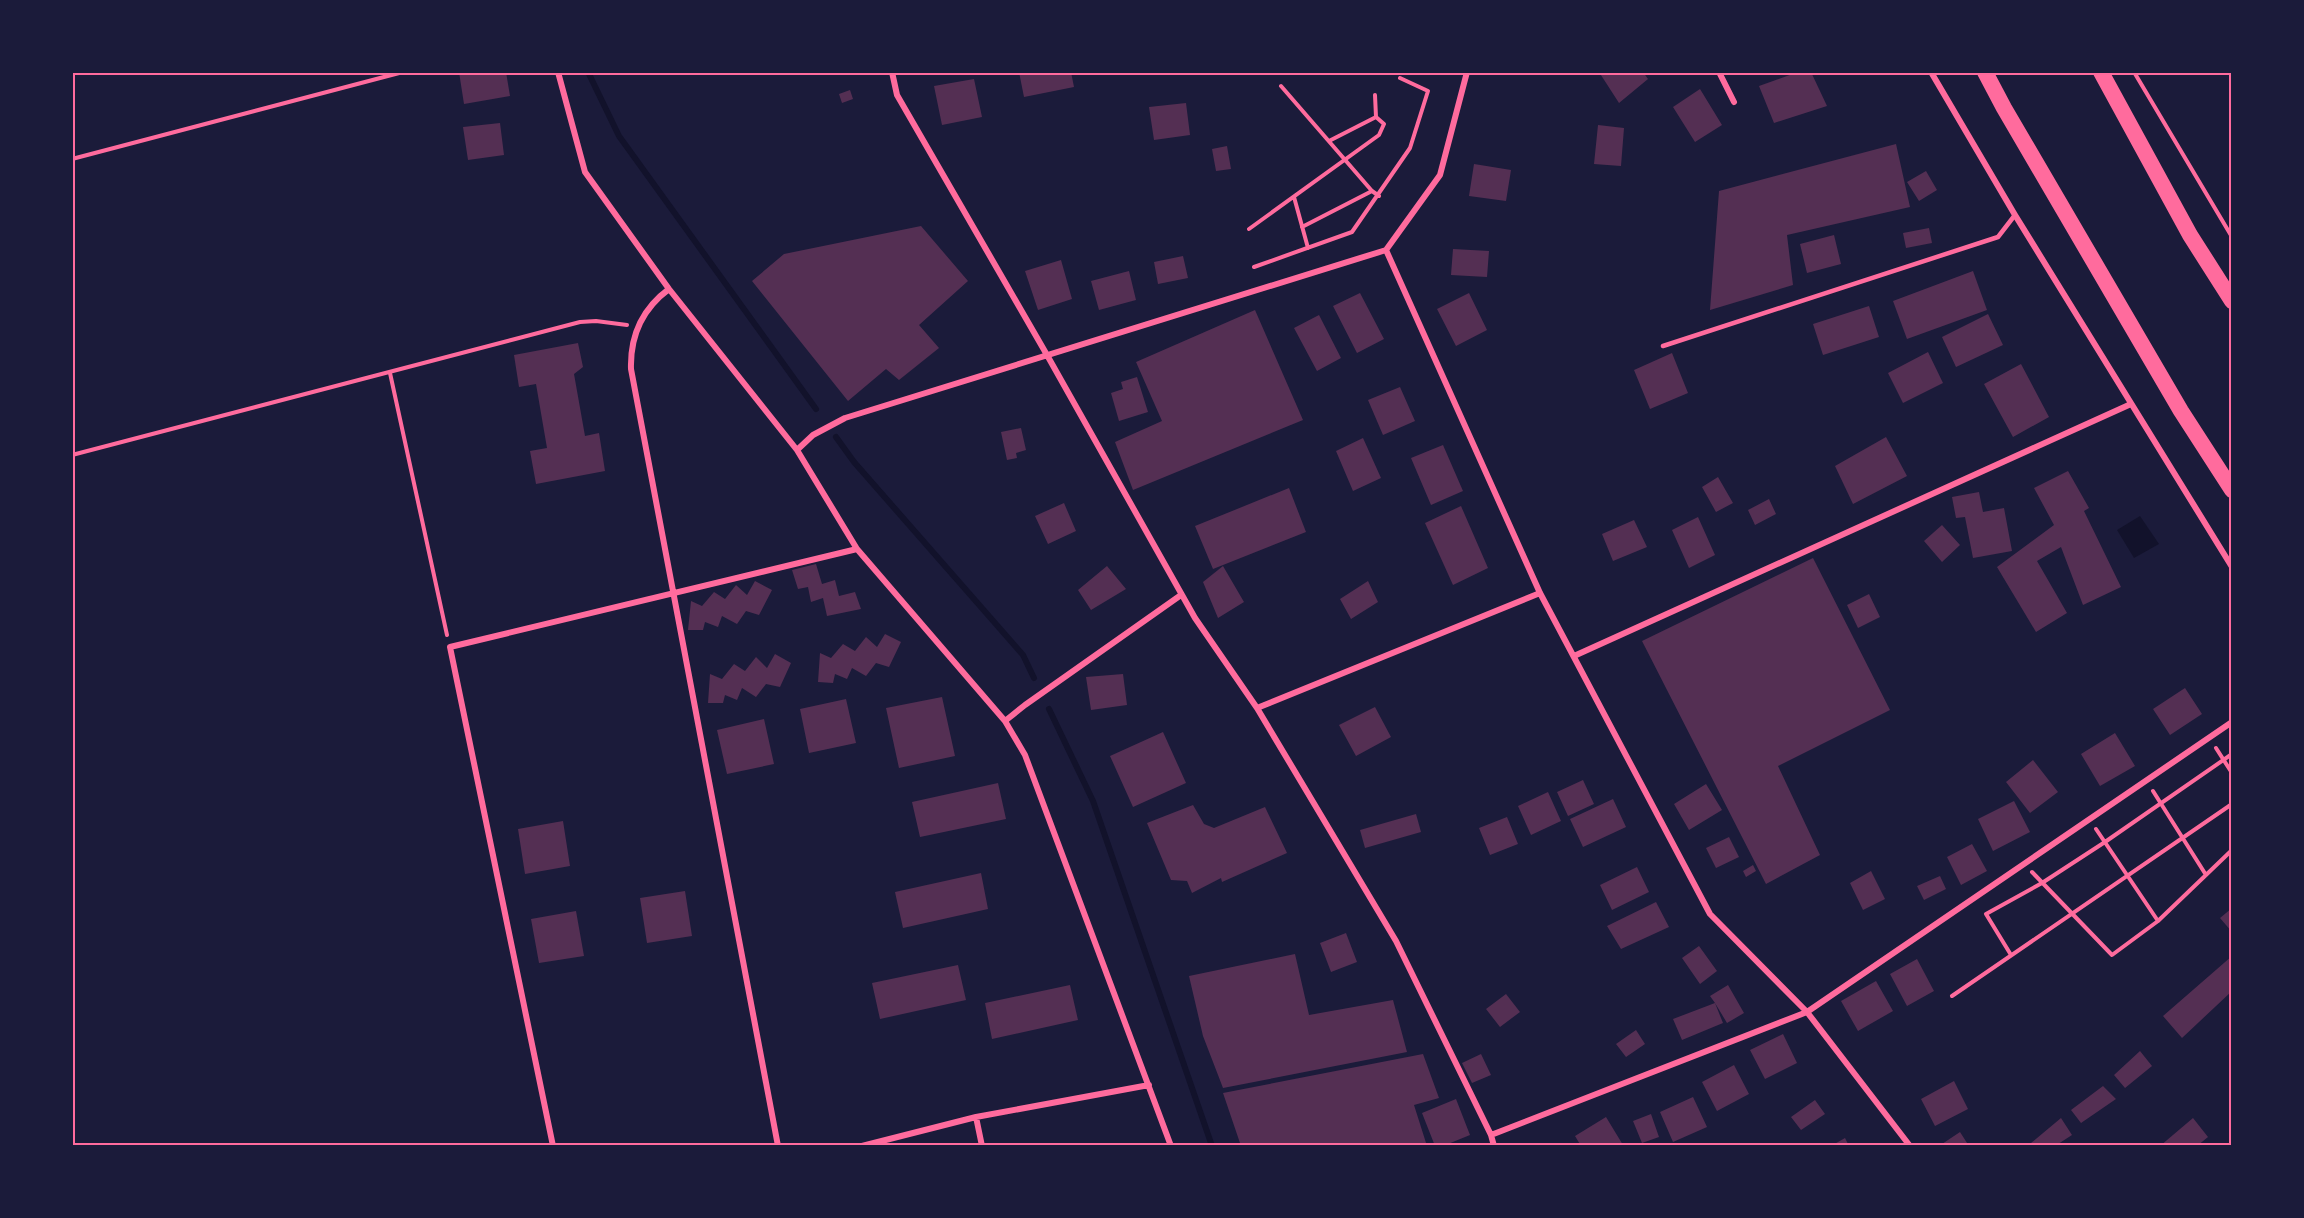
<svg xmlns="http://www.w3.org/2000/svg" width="2304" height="1218" font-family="Signika,sans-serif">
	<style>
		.water { fill: #12122b }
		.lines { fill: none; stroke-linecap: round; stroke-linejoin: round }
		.stream { stroke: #12122b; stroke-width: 6 }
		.building { fill: #542f53 }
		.path { stroke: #ff6b9d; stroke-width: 4 }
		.service { stroke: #ff6b9d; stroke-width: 4.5 }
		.minor { stroke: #ff6b9d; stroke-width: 6 }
		.trunk { stroke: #ff6b9d; stroke-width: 16 }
		.neatline { fill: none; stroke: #ff6b9d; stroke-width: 2 }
	</style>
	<rect width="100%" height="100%" fill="#1b1b3a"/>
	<!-- water -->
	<path class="water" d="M2140,516L2159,544L2134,558L2117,530Z"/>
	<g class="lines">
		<!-- stream -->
		<path class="stream" d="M588,72L619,136L816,409
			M836,437L854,462L1023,655L1034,678
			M1049,709L1093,801L1212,1146"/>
	</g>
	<!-- building -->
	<path class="building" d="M459,72H506L510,96L464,104Z
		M1019,72H1071L1074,87L1024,97Z
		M1599,72H1643L1648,79L1619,103Z
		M1798,72H1811L1827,106L1774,123L1759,86Z
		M974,79L982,117L942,125L934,86Z
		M1700,89L1722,125L1695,142L1673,107Z
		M850,90L853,99L842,103L839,94Z
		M1186,103L1190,135L1154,140L1149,107Z
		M500,123L504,155L468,160L463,127Z
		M1598,125L1624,128L1621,166L1594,164Z
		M1896,144L1910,207L1787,235L1793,285L1710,310L1719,191Z
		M1227,146L1231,169L1216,171L1212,149Z
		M1474,164L1511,170L1506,201L1469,196Z
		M1926,171L1937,190L1919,201L1907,182Z
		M921,226L968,281L919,325L939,348L899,380L886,369L848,401L752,281L784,254Z
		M1929,228L1932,243L1906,248L1903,233Z
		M1834,235L1841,264L1807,273L1800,244Z
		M1453,249L1489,251L1487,277L1451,275Z
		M1183,256L1188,278L1158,284L1154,262Z
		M1061,260L1072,299L1038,310L1025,271Z
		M1129,271L1136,300L1099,310L1091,281Z
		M1973,271L1987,310L1907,339L1893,301Z
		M1360,293L1384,339L1357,353L1333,306Z
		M1469,293L1487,330L1456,346L1437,309Z
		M1869,306L1879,337L1823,355L1813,324Z
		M1255,310L1303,420L1133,490L1115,442L1162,421L1136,362Z
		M1988,314L2003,345L1956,367L1942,337Z
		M1319,315L1341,358L1317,371L1294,328Z
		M578,343L583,367L574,374L585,436L599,433L605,471L536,484L530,451L547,448L536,384L519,387L514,355Z
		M1928,352L1943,383L1903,403L1888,373Z
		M1672,353L1688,393L1650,409L1634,370Z
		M2021,364L2049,417L2013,437L1984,384Z
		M1137,377L1148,412L1119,421L1111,393L1123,389L1121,382Z
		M1400,387L1415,421L1383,435L1368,400Z
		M1021,428L1026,450L1016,453L1017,458L1007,460L1001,432Z
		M1886,437L1907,476L1853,504L1835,466Z
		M1363,438L1381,478L1353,491L1336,451Z
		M1443,445L1463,491L1431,505L1411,458Z
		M2068,471L2089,508L2084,511L2121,587L2083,605L2061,547L2037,561L2067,613L2036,632L1997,567L2054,525L2034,488Z
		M1718,477L1733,503L1716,512L1702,487Z
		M1289,488L1306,532L1213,569L1195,526Z
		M1979,492L1983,512L2004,508L2012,551L1973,558L1965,517L1956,518L1952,497Z
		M1769,499L1776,514L1755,525L1748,510Z
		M1064,503L1076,531L1048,544L1035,516Z
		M1461,506L1488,568L1453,585L1425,523Z
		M1698,517L1715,555L1689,568L1672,530Z
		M1634,520L1647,547L1613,561L1602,534Z
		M1942,525L1960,545L1942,562L1924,541Z
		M1813,558L1890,710L1778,766L1820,855L1766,884L1642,641Z
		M816,564L822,584L835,580L839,596L855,592L861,609L827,616L823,598L811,602L808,587L798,589L792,570Z
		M1107,566L1126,589L1091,610L1078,590Z
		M1223,566L1244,602L1218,618L1203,582Z
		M755,581L772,590L759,615L746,611L737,624L722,616L718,627L705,622L703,630H688L691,601L702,606L714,592L725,599L736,585L747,595Z
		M1368,581L1378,602L1351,619L1340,599Z
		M1869,594L1880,617L1858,628L1847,605Z
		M885,634L901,642L889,667L876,663L866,676L852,668L847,679L835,674L833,683L818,682L820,653L831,658L843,644L855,651L866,637L877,647Z
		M775,654L791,663L780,687L766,684L756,697L742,688L737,700L725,695L723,703H708L710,674L722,679L734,664L745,671L756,657L767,668Z
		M1123,674L1127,705L1091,710L1086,677Z
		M2185,688L2202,714L2170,735L2153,709Z
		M942,697L955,756L899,768L886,708Z
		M846,699L856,743L809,753L800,709Z
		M1375,707L1391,737L1356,756L1339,725Z
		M764,719L774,764L727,774L717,730Z
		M1163,732L1186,783L1133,807L1110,756Z
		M2115,733L2135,766L2100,786L2081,754Z
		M2033,760L2058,792L2030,813L2006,782Z
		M1583,780L1594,804L1568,816L1557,792Z
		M998,783L1006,819L920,837L912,802Z
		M1706,784L1722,810L1689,830L1674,804Z
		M1548,792L1561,821L1531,835L1518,806Z
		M1613,799L1626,827L1583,847L1570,819Z
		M2014,801L2030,832L1993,851L1978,819Z
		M1193,805L1204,824L1214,828L1265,807L1287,853L1222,882L1221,878L1192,893L1187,881L1171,880L1147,823Z
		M1416,814L1421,832L1365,848L1360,830Z
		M1507,817L1518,844L1490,855L1479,828Z
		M563,821L570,866L525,874L518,829Z
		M1729,837L1739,857L1716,868L1706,848Z
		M1972,844L1987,871L1961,885L1947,857Z
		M1753,865L1756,871L1746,877L1743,871Z
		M1637,867L1649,892L1612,910L1600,885Z
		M1871,871L1885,899L1863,910L1850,883Z
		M981,873L988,909L903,928L895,892Z
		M1940,876L1946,889L1924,900L1917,886Z
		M685,891L692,936L647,943L640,898Z
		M1656,902L1669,927L1621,949L1607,926Z
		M2232,908V932L2220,918Z
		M576,911L584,956L539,963L531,919Z
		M1346,933L1357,962L1331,972L1320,943Z
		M1699,946L1717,971L1700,984L1682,958Z
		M1295,954L1309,1015L1393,1000L1407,1052L1223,1088L1203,1036L1189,976Z
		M2232,956V991L2182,1038L2163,1016Z
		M1917,959L1934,991L1907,1006L1890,974Z
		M958,965L966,1000L880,1019L872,983Z
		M1876,981L1893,1011L1858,1031L1841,1001Z
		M1070,985L1078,1020L992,1039L985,1003Z
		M1728,985L1744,1013L1727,1023L1715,1003L1723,1023L1682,1040L1673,1019L1715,1003L1710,996Z
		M1506,994L1520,1012L1500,1027L1486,1009Z
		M1636,1030L1645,1044L1626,1057L1616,1044Z
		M1783,1034L1797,1063L1765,1079L1750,1050Z
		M2140,1051L2152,1066L2125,1088L2114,1075Z
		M1423,1054L1439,1098L1414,1105L1427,1146H1241L1223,1093Z
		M1481,1054L1491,1075L1472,1083L1462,1063Z
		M1734,1065L1749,1094L1717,1111L1702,1082Z
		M1954,1081L1968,1109L1935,1126L1921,1099Z
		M2103,1086L2116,1099L2081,1123L2071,1110Z
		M1693,1097L1707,1127L1673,1142L1660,1112Z
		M1456,1099L1470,1135L1443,1146H1435L1422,1113Z
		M1815,1100L1825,1114L1801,1130L1791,1117Z
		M1651,1114L1659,1137L1642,1143L1633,1121Z
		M1606,1117L1623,1145L1581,1146L1575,1136Z
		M2061,1118L2072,1135L2055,1146H2033L2031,1143Z
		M2193,1118L2208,1137L2197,1146H2160Z
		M1960,1132L1969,1146H1939Z
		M1845,1138L1849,1146H1831Z"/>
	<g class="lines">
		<!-- path -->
		<path class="path" d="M2134,72L2232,237
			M2230,72L2232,75
			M1281,86L1372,191L1379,196
			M1375,95L1376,117
			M72,159L403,72
			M1294,197L1308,248
			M1302,227L1372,191
			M1249,229L1379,135L1384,124L1376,117L1329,141
			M1254,267L1352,232L1410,148L1428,91L1400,78
			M390,373L447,635
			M72,455L580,322L596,321L627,325
			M2216,748L2232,773
			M2153,791L2206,875
			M2096,829L2158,921
			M2032,872L2112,955L2158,921L2232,850
			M2011,955L1986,914L2042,883L2105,842L2232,754
			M1952,996L2232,804"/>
		<!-- service -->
		<path class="service" d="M1663,346L1998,237L2015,215"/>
		<!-- minor -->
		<path class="minor" d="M558,72L585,172L669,289L797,450L857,549
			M892,72L897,95L1047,355L1195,618L1257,708L1396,941L1491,1135L1494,1146
			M1719,72L1734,102
			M1931,72L2015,215L2232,567
			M1386,250L1540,593L1710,914L1807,1012L1910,1146
			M669,289C642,309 630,335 631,369L778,1146
			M797,450L813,435L845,418L1386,250L1440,175L1467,72
			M1574,656L2131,404
			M1257,708L1540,593
			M1005,721L1025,705L1181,595
			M976,1117L982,1146
			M1491,1135L1807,1012L2232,722
			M553,1146L450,647L857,549L1005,721L1025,755L1171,1146
			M862,1146L976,1117L1149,1085"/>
		<!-- trunk -->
		<path class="trunk" d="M1985,72L2004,108L2181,411L2232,490
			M2101,72L2190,235L2232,301"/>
	</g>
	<!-- border -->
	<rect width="2304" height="1218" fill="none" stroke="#1b1b3a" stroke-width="147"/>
	<rect x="74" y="74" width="2156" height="1070" class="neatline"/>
</svg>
